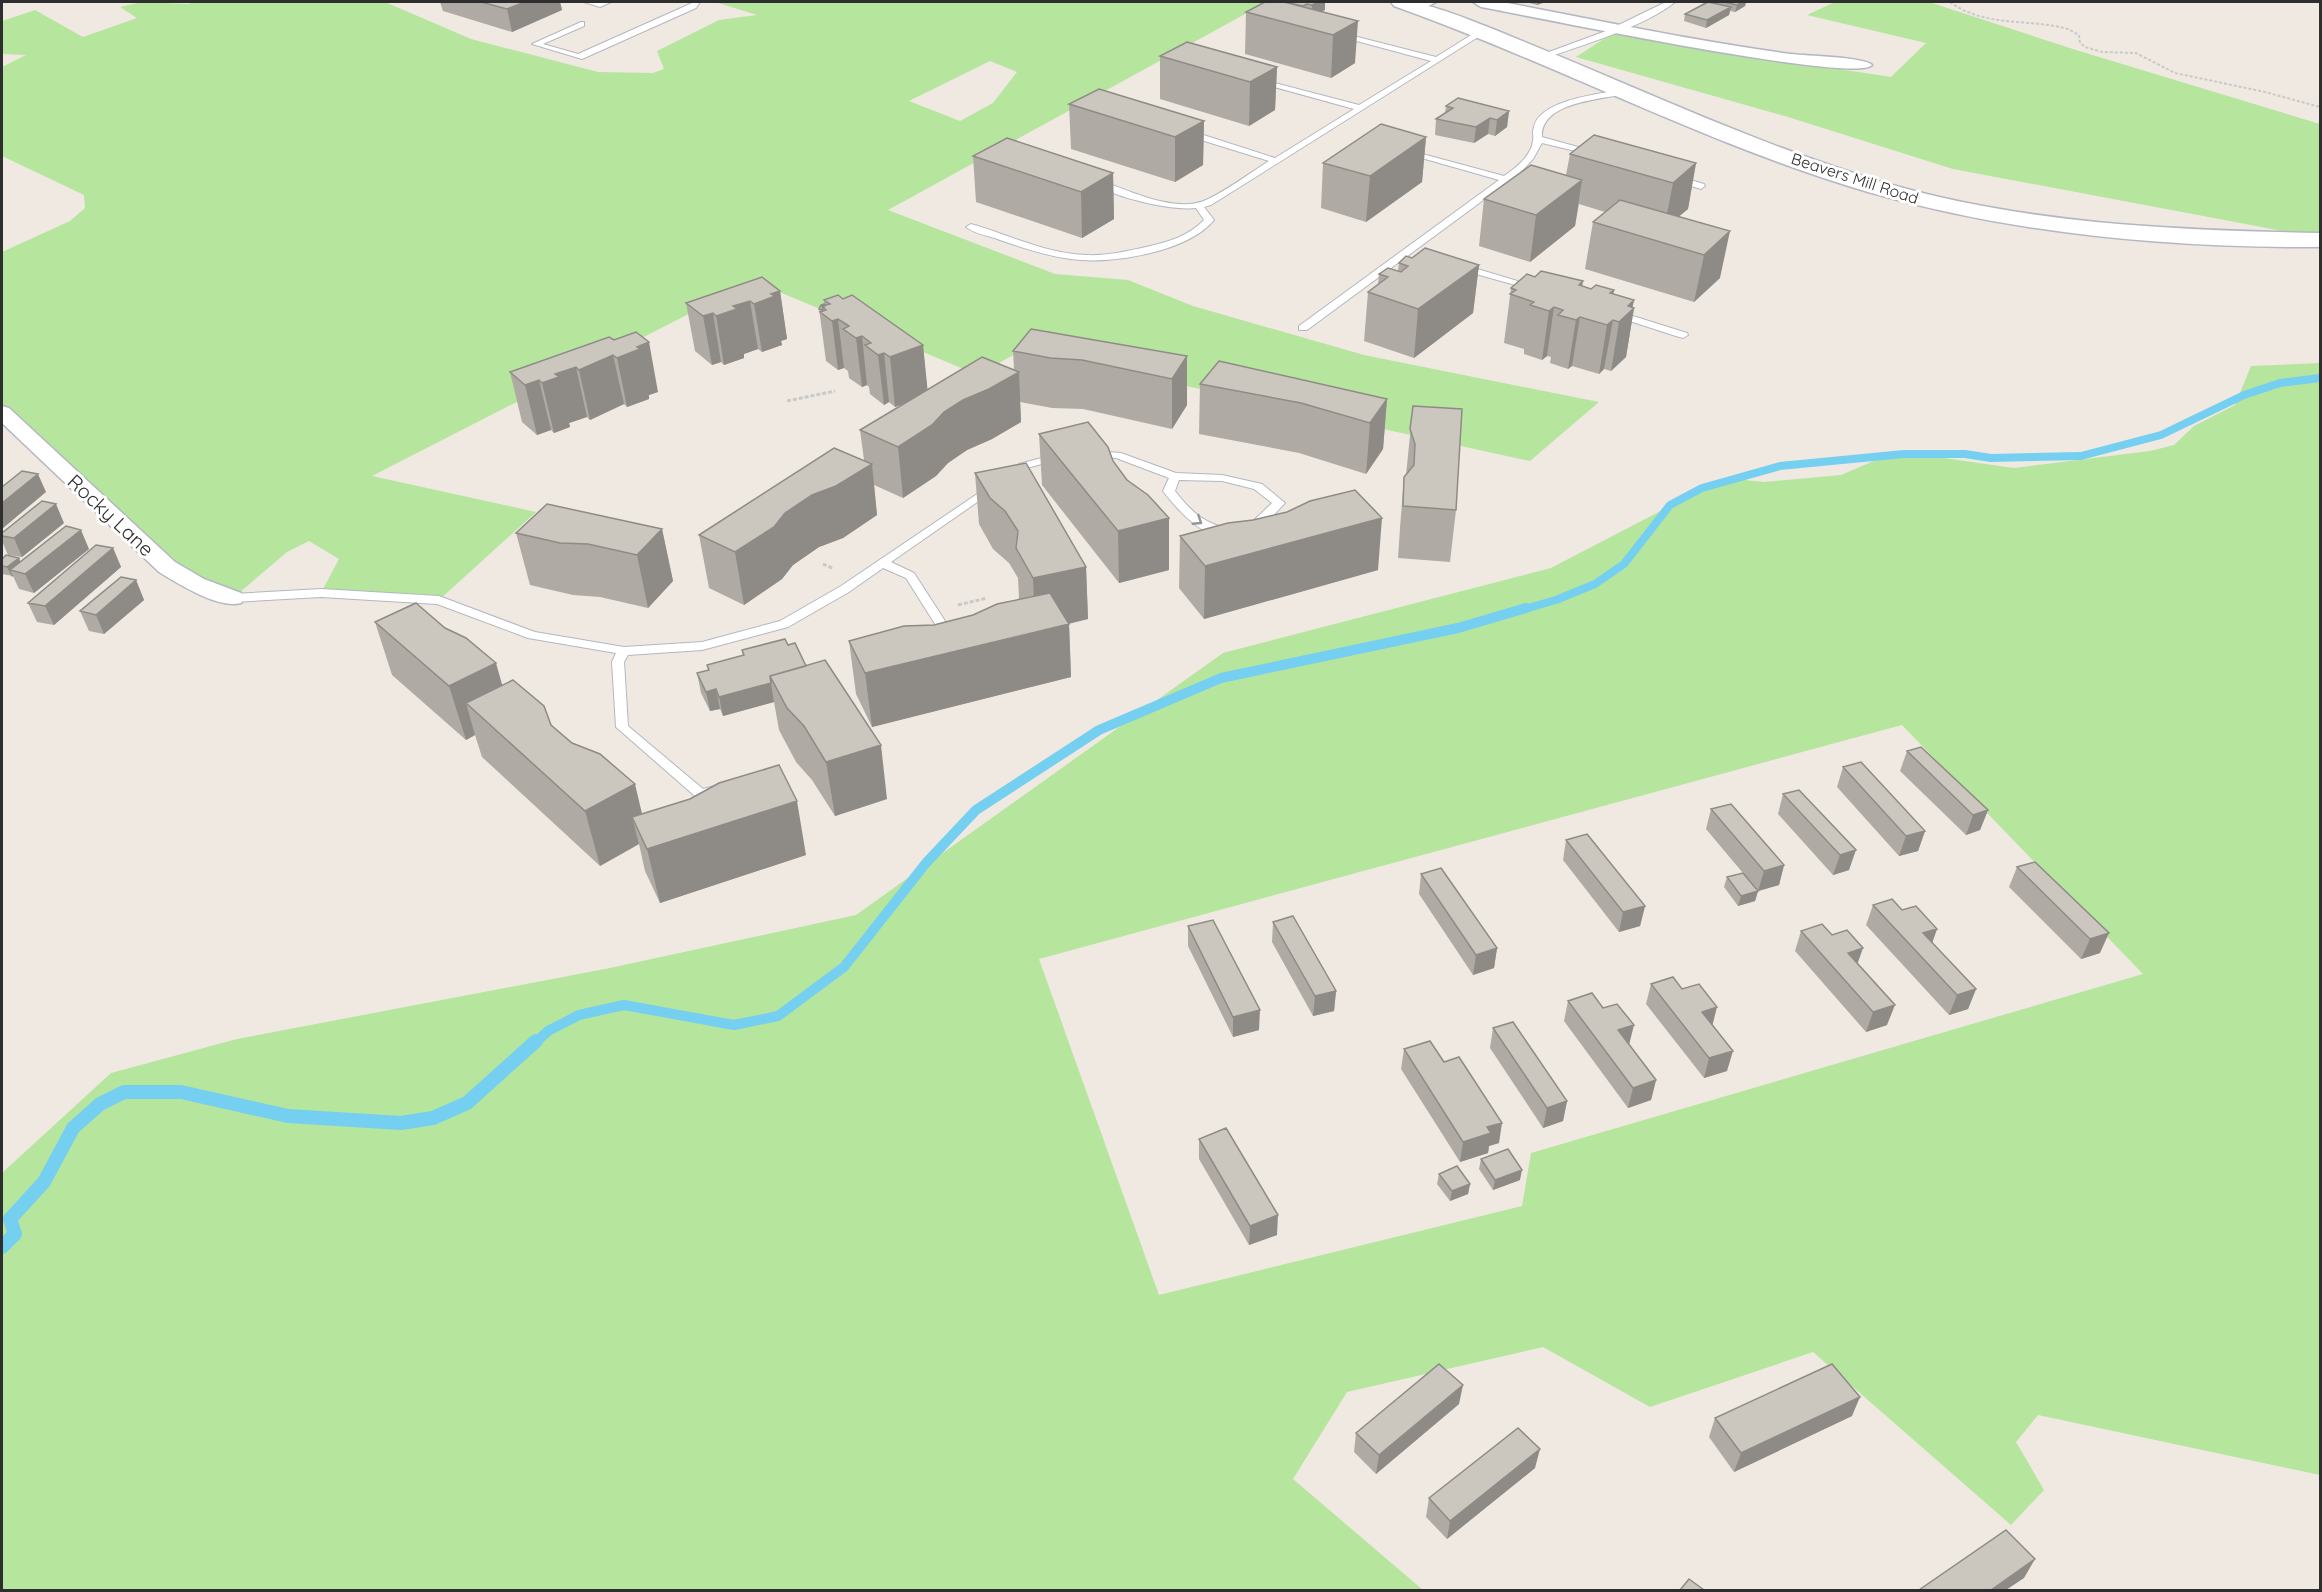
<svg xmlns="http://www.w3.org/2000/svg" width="2322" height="1592" font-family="Quicksand,sans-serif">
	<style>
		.green { fill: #b6e59e; fill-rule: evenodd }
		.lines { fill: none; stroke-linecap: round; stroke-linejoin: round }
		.stream-far2 { stroke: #75cff0; stroke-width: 8 }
		.stream-far1 { stroke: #75cff0; stroke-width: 10 }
		.stream { stroke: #75cff0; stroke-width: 14 }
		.service-casing { stroke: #b4b7c1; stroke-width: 2 }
		.minor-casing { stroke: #b4b7c1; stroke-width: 3 }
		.tertiary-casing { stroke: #b4b7c1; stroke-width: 3 }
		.path-far1 { stroke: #c9c9c9; stroke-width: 2; stroke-dasharray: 3 2; stroke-linecap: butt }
		.path { stroke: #c9c9c9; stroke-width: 3; stroke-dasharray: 4 2; stroke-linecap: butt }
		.service { fill: #fff; fill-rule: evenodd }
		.minor { fill: #fff; fill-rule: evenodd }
		.tertiary { fill: #fff; fill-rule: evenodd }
		.wall { fill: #afaba4 }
		.shaded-wall { fill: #8e8b86 }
		.building { fill: #cbc7bf; stroke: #8e8b86; stroke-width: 1.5 }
		.oneway { stroke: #969696 }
		.labels { text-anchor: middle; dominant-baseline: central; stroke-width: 6; stroke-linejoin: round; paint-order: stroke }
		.far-street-label { font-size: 16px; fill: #2e2e2e; stroke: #fff }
		.street-label { font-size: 20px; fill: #2e2e2e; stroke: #fff }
	</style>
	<rect width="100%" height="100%" fill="#efe9e1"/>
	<!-- green -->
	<path class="green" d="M142,2L188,4L195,2H385L471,39L598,72L653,73L664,69L657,51L719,20L757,15L715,2H1267L888,210L1055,274L1128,280L1193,306L1364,355L1599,402L1530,461L1022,350L978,375L753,281L372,476L536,512L439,600L321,593L339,559L309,541L287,552L233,598L196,584L2,412V252L70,221L85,208L84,195L2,156V67L26,55L2,54V21L35,10L83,37L137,18L120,7ZM990,61L1017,72L993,103L960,121L909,101Z
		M1835,2H1929L2076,50L2320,124V238L1953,169L1788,117L1576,57L1616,31L1704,48L1891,77L1926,43L1807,15Z
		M2320,363V1475L2038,1415L2016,1442L2044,1490L2011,1525L1813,1352L1650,1407L1543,1347L1347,1392L1293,1479L1423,1590H2V1173L111,1073L237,1039L610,968L856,915L1223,653L1551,568L1724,478L1764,482L1841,475L1883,457L1909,453L2014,468L2150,451L2174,445L2194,426L2235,405L2251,366ZM1902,725L2143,974L1531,1153L1522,1206L1159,1295L1039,959Z"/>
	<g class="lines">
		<!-- stream-far2 -->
		<path class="stream-far2" d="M1521,610L1556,600L1595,584L1624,564L1670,505L1702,488L1780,466L1904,454H1965L1991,458L2081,456L2161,435L2244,395L2280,383L2320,378"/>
		<!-- stream-far1 -->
		<path class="stream-far1" d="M535,1043L548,1031L579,1015L624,1005L734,1025L778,1016L844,967L926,863L976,810L1099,730L1221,678L1458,628L1526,608"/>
		<!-- stream -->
		<path class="stream" d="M2,1247L15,1234L10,1219L44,1182L73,1128L100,1104L124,1092H181L288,1116L401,1123L433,1118L467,1103L536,1041"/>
		<defs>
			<path id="service" d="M584,2H611L600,7Z
				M693,2H700L696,8L582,59L532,44L581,22H584V26L543,44L578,54L690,4Z
				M1666,2H1675C1646,26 1581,46 1545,58L1538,56L1606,31Z
				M1479,30L1486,32L1211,205L1204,207L1214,220C1188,252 1110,265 1071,259C1047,256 1023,248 1000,240C990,236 975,234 966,227L971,224C1010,235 1046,254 1087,255C1107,256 1127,251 1146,247C1168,242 1189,236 1204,220L1196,208C1171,211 1111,197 1092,182L1099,180C1128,190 1176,214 1206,200C1228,190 1248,174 1269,161L1185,135V131H1191L1275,158L1354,109L1256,82V78L1359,105L1431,61L1338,36V32L1436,57Z
				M1628,89L1632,91L1631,93C1605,99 1540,101 1542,137L1596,152V156L1542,143L1533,159L1520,173L1307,330H1299V326L1499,180L1404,153V149L1504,176C1516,168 1531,156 1533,141C1534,137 1532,132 1534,127C1540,99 1604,93 1628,89Z
				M1677,176L1704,184L1705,186L1701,189L1674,181L1673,179Z
				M1458,265H1464L1538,287L1530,289L1458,269Z
				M1617,311L1687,333L1688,335L1683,338L1679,337L1614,316L1612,314Z
				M1093,451L1121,453L1176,473L1222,475L1262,484L1285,503L1270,519L1252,531L1248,530V526L1272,503L1254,489L1222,481L1179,480L1175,491C1193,514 1204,523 1232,530L1234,532C1212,550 1175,507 1163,491L1169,478L1116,458L1089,456V452Z
				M1056,454L1061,457L1060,459L1027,468L1017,475H1009L1007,473L1019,464Z
				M992,484L998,487L996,489L891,562L914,573L945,621L943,624H935L906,578L883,568L849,592L788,627L702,650L628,655L624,662L628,726L703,789L715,786L722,790L720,793L701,799L696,797L616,727L612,662L616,653L528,638L437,604L321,597L233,602L227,598L233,594L321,589L439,596L535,632L624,647L702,642L780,621L841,586Z"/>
			<path id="minor" d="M1416,2H1436L1421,10H1411L1408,7Z
				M1473,2H1502C1598,20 1694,41 1791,54C1806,56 1865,57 1872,65C1856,85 1526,15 1481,7Z
				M2,406L9,408L175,562L204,579L241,593L245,598L241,603C218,609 179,584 159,572L2,423Z"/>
			<path id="tertiary" d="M1391,2C1425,0 1461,17 1493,29C1539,48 1586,67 1632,87C1714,122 1796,156 1882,182C2023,224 2174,230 2320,233V247C2169,248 2014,234 1868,192C1705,144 1554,63 1394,6Z"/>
		</defs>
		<!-- service casing -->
		<use href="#service" class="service-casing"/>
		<!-- minor casing -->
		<use href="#minor" class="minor-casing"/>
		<!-- tertiary casing -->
		<use href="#tertiary" class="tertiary-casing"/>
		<!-- path-far1 -->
		<path class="path-far1" d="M1950,2C1985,28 2029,18 2068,29L2079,35L2080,43L2085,47L2102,52L2136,53L2175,73L2265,92L2320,107"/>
		<!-- path -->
		<path class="path" d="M787,401L835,391
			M823,564L834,569
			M958,605L987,598"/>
		<!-- service -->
		<use href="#service" class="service"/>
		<!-- minor -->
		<use href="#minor" class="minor"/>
		<!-- tertiary -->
		<use href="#tertiary" class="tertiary"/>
	</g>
	<!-- wall -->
	<path class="wall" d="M440,2H560L562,10L512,32L443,11Z
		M1325,2V10L1323,12L1355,63L1331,78L1245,54L1246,12Z
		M1525,2H1545L1537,5Z
		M1697,2H1746L1745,6L1735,12L1730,11L1729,15L1706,28L1684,21L1685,14L1704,3Z
		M1160,56L1277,67L1275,110L1249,126L1160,99Z
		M1069,104L1204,121L1203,165L1175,182L1071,149Z
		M1446,106L1509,111L1507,127L1495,136L1488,134L1474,143L1435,135L1436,119L1445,113Z
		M1426,137L1422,182L1366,222L1321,208L1323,163Z
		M1570,154L1696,163L1688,209L1679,216L1720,278L1694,302L1585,269L1593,222L1605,212L1579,204L1575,226L1530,262L1479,246L1484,199L1566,175Z
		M973,156L1113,173L1114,219L1082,238L976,202Z
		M1412,258L1479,265L1473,313L1414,358L1364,341L1368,292L1378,284L1379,274L1398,271L1399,263Z
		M1535,277L1591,289L1614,290L1613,294L1634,300L1632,307L1634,308L1626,357L1611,371L1604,369L1599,374L1572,366L1568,369L1550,363L1551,357L1547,356L1542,360L1524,354V349L1504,343L1511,288Z
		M780,291L787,339L781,341L782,345L762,352L758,349L744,354V358L724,365L721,362L712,365L695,351L686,303Z
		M843,299L923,345L927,390L1014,370L1013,351L1187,356V405L1172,429L1083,409L1052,408L1020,402L1021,422L992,439L967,450L948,463L936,476L903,498L874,485L877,515L843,538L819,547L793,565L782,579L744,605L709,588L699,535L864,460L860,430L906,403L895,407L889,402L884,405L870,394L869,387L867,385L862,387L849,378L848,371L844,368L838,370L826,361L819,309L824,304V300Z
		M609,337L658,392L649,395V399L627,407L624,404L590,420L587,417L569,423L570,427L554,433L551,430L537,435L522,422L510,372Z
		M1200,384L1387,399L1383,449L1366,474L1299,453L1199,434Z
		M1413,406L1456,510L1450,562L1398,558L1400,528L1404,477L1406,475Z
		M1039,434L1113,461L1169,570L1119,583L1042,485Z
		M975,473L1086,567L1088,619L1069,624L1071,677L872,727L856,694L849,641L934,625L973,615L1019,599L1018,578L1009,563L993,549L979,524Z
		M64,523L22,557L8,555L2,541V533Z
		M662,529L673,581L648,608L600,597L573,595L530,585L516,533Z
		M1180,536L1378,570L1204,619L1179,588Z
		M113,548L121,567L54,625L37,622L28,603Z
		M89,549L34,593L19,589L13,576L2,574V559L20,562Z
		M136,580L144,600L104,634L89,631L80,611Z
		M375,622L503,685L551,725L642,814L806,855L660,903L645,871L639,844L600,866L482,757L475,735L466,740L392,675Z
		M788,645L806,666L887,799L835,816L812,780L796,762L779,730L774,702L723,716L720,709L710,711L701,693L697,673L708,670L707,665L743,655L742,650Z
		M1907,751L1988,810L1980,830L1966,835L1900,771Z
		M1843,767L1925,831L1918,851L1899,856L1837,787Z
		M1799,790L1849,870L1833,875L1778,814L1783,794Z
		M1711,809L1784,865L1779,885L1758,891L1706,829Z
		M1566,840L1645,906L1640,926L1619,932L1563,860Z
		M2035,862L2100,953L2081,959L2009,887L2017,867Z
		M1421,874L1497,948L1494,968L1473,975L1419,894Z
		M1727,877L1758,891L1755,901L1738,906L1724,887Z
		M1873,905L1902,910L1937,929L1932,943L1976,989L1968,1009L1949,1015L1866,925Z
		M1273,922L1336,991L1334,1011L1313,1016L1272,942Z
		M1188,926L1259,1030L1233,1037L1188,946Z
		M1801,931L1858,964L1887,1025L1866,1032L1795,951Z
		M1651,984L1682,989L1712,1025L1727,1071L1704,1078L1646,1004Z
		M1568,1001L1629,1044L1656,1080L1651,1100L1628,1108L1564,1021Z
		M1493,1028L1567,1101L1563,1121L1543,1128L1490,1048Z
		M1404,1049L1499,1143L1489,1146L1488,1153L1460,1162L1401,1069Z
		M1199,1139L1277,1235L1249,1245L1199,1159Z
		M1481,1159L1520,1180L1493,1190L1479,1169Z
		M1439,1174L1470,1184L1468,1194L1450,1201L1437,1184Z
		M1459,1404L1376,1474L1354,1452L1356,1433Z
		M1852,1416L1734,1472L1709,1437L1715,1418Z
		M1535,1468L1447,1539L1426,1517L1429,1498Z"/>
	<!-- shaded-wall -->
	<path class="shaded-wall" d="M525,2H560L562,10L512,32L507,9Z
		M1319,2H1325V10H1323V14L1312,20V5Z
		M1538,2H1545L1537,5Z
		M1742,2H1746L1745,6L1735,12L1737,5Z
		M1731,7L1729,15L1706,28L1707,20Z
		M1358,21L1355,63L1331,78L1333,35Z
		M1277,67L1275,110L1249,126L1250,82Z
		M1509,111L1507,127L1495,136L1497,120Z
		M1490,118L1488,134L1474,143L1476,127Z
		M1204,121L1203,165L1175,182V137Z
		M1426,137L1422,182L1366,222L1370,176Z
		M1696,163L1688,209L1664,229L1673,183Z
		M1113,173L1114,219L1082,238L1081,192Z
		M1582,180L1575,226L1530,262L1536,215Z
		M1730,231L1720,278L1694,302L1704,255Z
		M1479,265L1473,313L1414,358L1418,309Z
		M1583,281L1577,320L1580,317L1572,366L1568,369L1576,320L1579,285Z
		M1614,290L1608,324L1613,320L1604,369L1599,374L1607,325L1610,293Z
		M780,291L787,339L781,341L782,345L762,352L754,304L771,294Z
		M1634,300L1632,310L1634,308L1626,357L1611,371L1619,322L1628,306Z
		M750,301L758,349L744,354V358L724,365L716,316L733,306Z
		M1554,307L1547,356L1542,360L1549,311Z
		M713,313L721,362L712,365L703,316Z
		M838,319L844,368L838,370L832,321Z
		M862,336L867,385L862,387L856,338Z
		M649,342L658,392L649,395V399L627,407L617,358L637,347Z
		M923,345L928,394L895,407L890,357Z
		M884,353L889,402L884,405L878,355Z
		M613,355L624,404L590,420L579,370Z
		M1187,356V405L1172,429V379Z
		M576,367L587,417L569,423L570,427L554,433L542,383L555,374Z
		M1019,372L1021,422L992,439L967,450L948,463L936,476L903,498L898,447L944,412L963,400Z
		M539,380L551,430L537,435L525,385Z
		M1387,399L1383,449L1366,474L1370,423Z
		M872,464L877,515L843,538L819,547L793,565L782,579L744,605L735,552L785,513L812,495Z
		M38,474L46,492L2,529V503Z
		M56,504L64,523L22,557L14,538Z
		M1169,518V570L1119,583L1118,531Z
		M1382,518L1378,570L1204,619L1205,566Z
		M662,529L673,581L648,608L637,555Z
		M81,530L89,549L34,593L25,574Z
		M113,548L121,567L54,625L45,606Z
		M19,558L23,568L10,570L13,576L12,577L7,567Z
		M1086,567L1088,619L1035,631L1033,578Z
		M136,580L144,600L104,634L96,615Z
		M1069,624L1071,677L872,727L865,673Z
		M496,663L511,716L466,703L475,735L466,740L449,686Z
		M771,683L774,702L723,716L719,697Z
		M716,689L720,709L710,711L706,692Z
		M881,745L887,799L835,816L826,762Z
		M635,784L648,839L632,817L639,844L600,866L585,811Z
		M797,801L806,855L660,903L647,849Z
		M1988,810L1980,830L1966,835L1973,815Z
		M1925,831L1918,851L1899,856L1906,836Z
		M1856,850L1849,870L1833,875L1840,855Z
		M1784,865L1779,885L1758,891L1764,871Z
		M1758,891L1755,901L1738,906L1741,896Z
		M1645,906L1640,926L1619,932L1623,912Z
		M1937,929L1930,949L1923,933Z
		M2109,933L2100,953L2081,959L2090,939Z
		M1497,948L1494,968L1473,975L1476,955Z
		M1863,948L1856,968L1848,953Z
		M1976,989L1968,1009L1949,1015L1957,995Z
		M1336,991L1334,1011L1313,1016L1315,996Z
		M1895,1005L1887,1025L1866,1032L1873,1012Z
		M1717,1007L1712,1027L1702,1012Z
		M1260,1010L1259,1030L1233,1037V1017Z
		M1634,1025L1629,1045L1618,1030Z
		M1733,1051L1727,1071L1704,1078L1709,1058Z
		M1656,1080L1651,1100L1628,1108L1633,1088Z
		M1567,1101L1563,1121L1543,1128L1547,1108Z
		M1502,1123L1499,1143L1489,1146L1488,1153L1460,1162L1463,1142L1487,1127Z
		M1522,1170L1520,1180L1493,1190L1495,1180Z
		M1470,1184L1468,1194L1450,1201L1452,1191Z
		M1278,1215L1277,1235L1249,1245L1250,1226Z
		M1463,1385L1459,1404L1376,1474L1379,1455Z
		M1860,1397L1852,1416L1734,1472L1741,1453Z
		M1540,1449L1535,1468L1447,1539L1450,1521Z
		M2035,1559L2024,1578L2006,1590H1991Z"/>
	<!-- building -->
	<path class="building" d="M481,2H525L507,9Z
		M1265,2H1284L1358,21L1333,35L1246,12Z
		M1284,2H1319L1312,5L1307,4L1303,6Z
		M1708,2L1731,7L1707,20L1685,14Z
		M1724,2H1742L1737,5Z
		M1187,42L1277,67L1250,82L1160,56Z
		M1099,89L1204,121L1175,137L1069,104Z
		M1458,98L1509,111L1497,120L1490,118L1476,127L1436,119L1453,108L1446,106Z
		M1381,124L1426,137L1370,176L1323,163Z
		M1594,135L1696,163L1673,183L1570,154Z
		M1007,138L1113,173L1081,192L973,156Z
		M1531,165L1582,180L1536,215L1484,199Z
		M1620,200L1730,231L1704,255L1593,222Z
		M1425,248L1479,265L1418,309L1368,292L1388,277L1379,274L1388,268L1401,272L1408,266L1399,263L1406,256L1412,258Z
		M1541,271L1583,281L1579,285L1591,289L1596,285L1614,290L1610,293L1634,300L1628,306L1634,308L1619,322L1613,320L1607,325L1580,317L1576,320L1558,315L1563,310L1554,307L1549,311L1530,305L1534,302L1510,294L1516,290L1511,288L1527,274L1535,277Z
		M762,277L780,291L771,294L775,296L754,304L750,301L733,306L737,309L716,316L713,313L703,316L686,303Z
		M838,295L843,299L852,295L923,345L890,357L884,353L878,355L865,345L871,343L862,336L856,338L843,329L849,326L838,319L832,321L820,312L826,310L822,306L830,304L824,300Z
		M824,304L825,306H822L823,310L819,309L821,305Z
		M1031,329L1187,356L1172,379L1082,360L1050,358L1013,351Z
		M636,332L649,342L637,347L640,349L617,358L613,355L579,370L576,367L555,374L559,377L542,383L539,380L525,385L510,372L609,337L614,340Z
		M982,357L1019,372L989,389L963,400L944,412L932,425L898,447L860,430Z
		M1219,361L1387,399L1370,423L1301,403L1200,384Z
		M1413,406L1462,409L1456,510L1403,506L1404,477L1414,465L1415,444L1410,429Z
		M1088,422L1108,447L1113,461L1127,480L1148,495L1169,518L1118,531L1039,434Z
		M834,448L872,464L836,486L812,495L785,513L774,527L735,552L699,535Z
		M1026,463L1086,567L1033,578L1016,548L1018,531L1005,511L990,498L975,473Z
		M22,471L38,474L2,503V487Z
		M1355,490L1382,518L1205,566L1180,536L1228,523L1253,520L1287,512L1310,501Z
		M42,501L56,504L14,538L2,536V533Z
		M547,504L662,529L637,555L588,544L560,543L516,533Z
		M66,526L81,530L25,574L10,570Z
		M96,545L113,548L45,606L28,603Z
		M6,555L19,558L7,567L2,566V559Z
		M121,577L136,580L96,615L80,611Z
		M1050,593L1069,624L865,673L849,641L904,626L934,625L973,615L997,604Z
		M416,603L445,628L466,638L496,663L449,686L375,622Z
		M785,639L788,645L795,643L806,666L770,676L771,683L719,697L716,689L706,692L697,673L709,670L707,665L744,655L742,650Z
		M825,660L881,745L826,762L804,726L787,708L770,676Z
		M513,680L544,706L551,725L572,743L600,754L635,784L585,811L466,703Z
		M1921,747L1988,810L1973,815L1907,751Z
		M1861,762L1925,831L1906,836L1843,767Z
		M779,765L797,801L647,849L632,817L690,799L719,783Z
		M1799,790L1856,850L1840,855L1783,794Z
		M1731,804L1784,865L1764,871L1711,809Z
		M1587,834L1645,906L1623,912L1566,840Z
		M2035,862L2109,933L2090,939L2017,867Z
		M1441,868L1497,948L1476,955L1421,874Z
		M1743,873L1758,891L1741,896L1727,877Z
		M1892,899L1902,910L1916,906L1937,929L1923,933L1976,989L1957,995L1873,905Z
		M1293,916L1336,991L1315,996L1273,922Z
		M1213,920L1260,1010L1233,1017L1188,926Z
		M1822,924L1832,935L1847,930L1863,948L1848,953L1895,1005L1873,1012L1801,931Z
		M1673,977L1682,989L1699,984L1717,1007L1702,1012L1733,1051L1709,1058L1651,984Z
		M1592,993L1603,1008L1617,1004L1634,1025L1618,1030L1656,1080L1633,1088L1568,1001Z
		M1513,1022L1567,1101L1547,1108L1493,1028Z
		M1430,1041L1444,1062L1459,1057L1502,1123L1487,1127L1491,1133L1463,1142L1404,1049Z
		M1226,1128L1278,1215L1250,1226L1199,1139Z
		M1508,1149L1522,1170L1495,1180L1481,1159Z
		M1457,1166L1470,1184L1452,1191L1439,1174Z
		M1439,1364L1463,1385L1379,1455L1356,1433Z
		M1832,1364L1860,1397L1741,1453L1715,1418Z
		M1518,1428L1540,1449L1450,1521L1429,1498Z
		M2006,1530L2035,1559L1991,1590H1919Z
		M1689,1579L1704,1590H1680Z"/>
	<!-- one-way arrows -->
	<defs><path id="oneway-chevron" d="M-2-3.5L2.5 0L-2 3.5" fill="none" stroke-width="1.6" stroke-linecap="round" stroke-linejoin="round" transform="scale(1.5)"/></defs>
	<use class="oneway" href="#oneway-chevron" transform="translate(1198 521) rotate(33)"/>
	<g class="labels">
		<!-- far-street labels -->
		<g class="far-street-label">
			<text transform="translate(1855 178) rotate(18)">Beavers Mill Road</text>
		</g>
		<!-- street labels -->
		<g class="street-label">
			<text transform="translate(111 515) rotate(43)">Rocky Lane</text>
		</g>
	</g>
	<!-- border -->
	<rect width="2322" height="1592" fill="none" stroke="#2e2e2e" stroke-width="6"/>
</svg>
